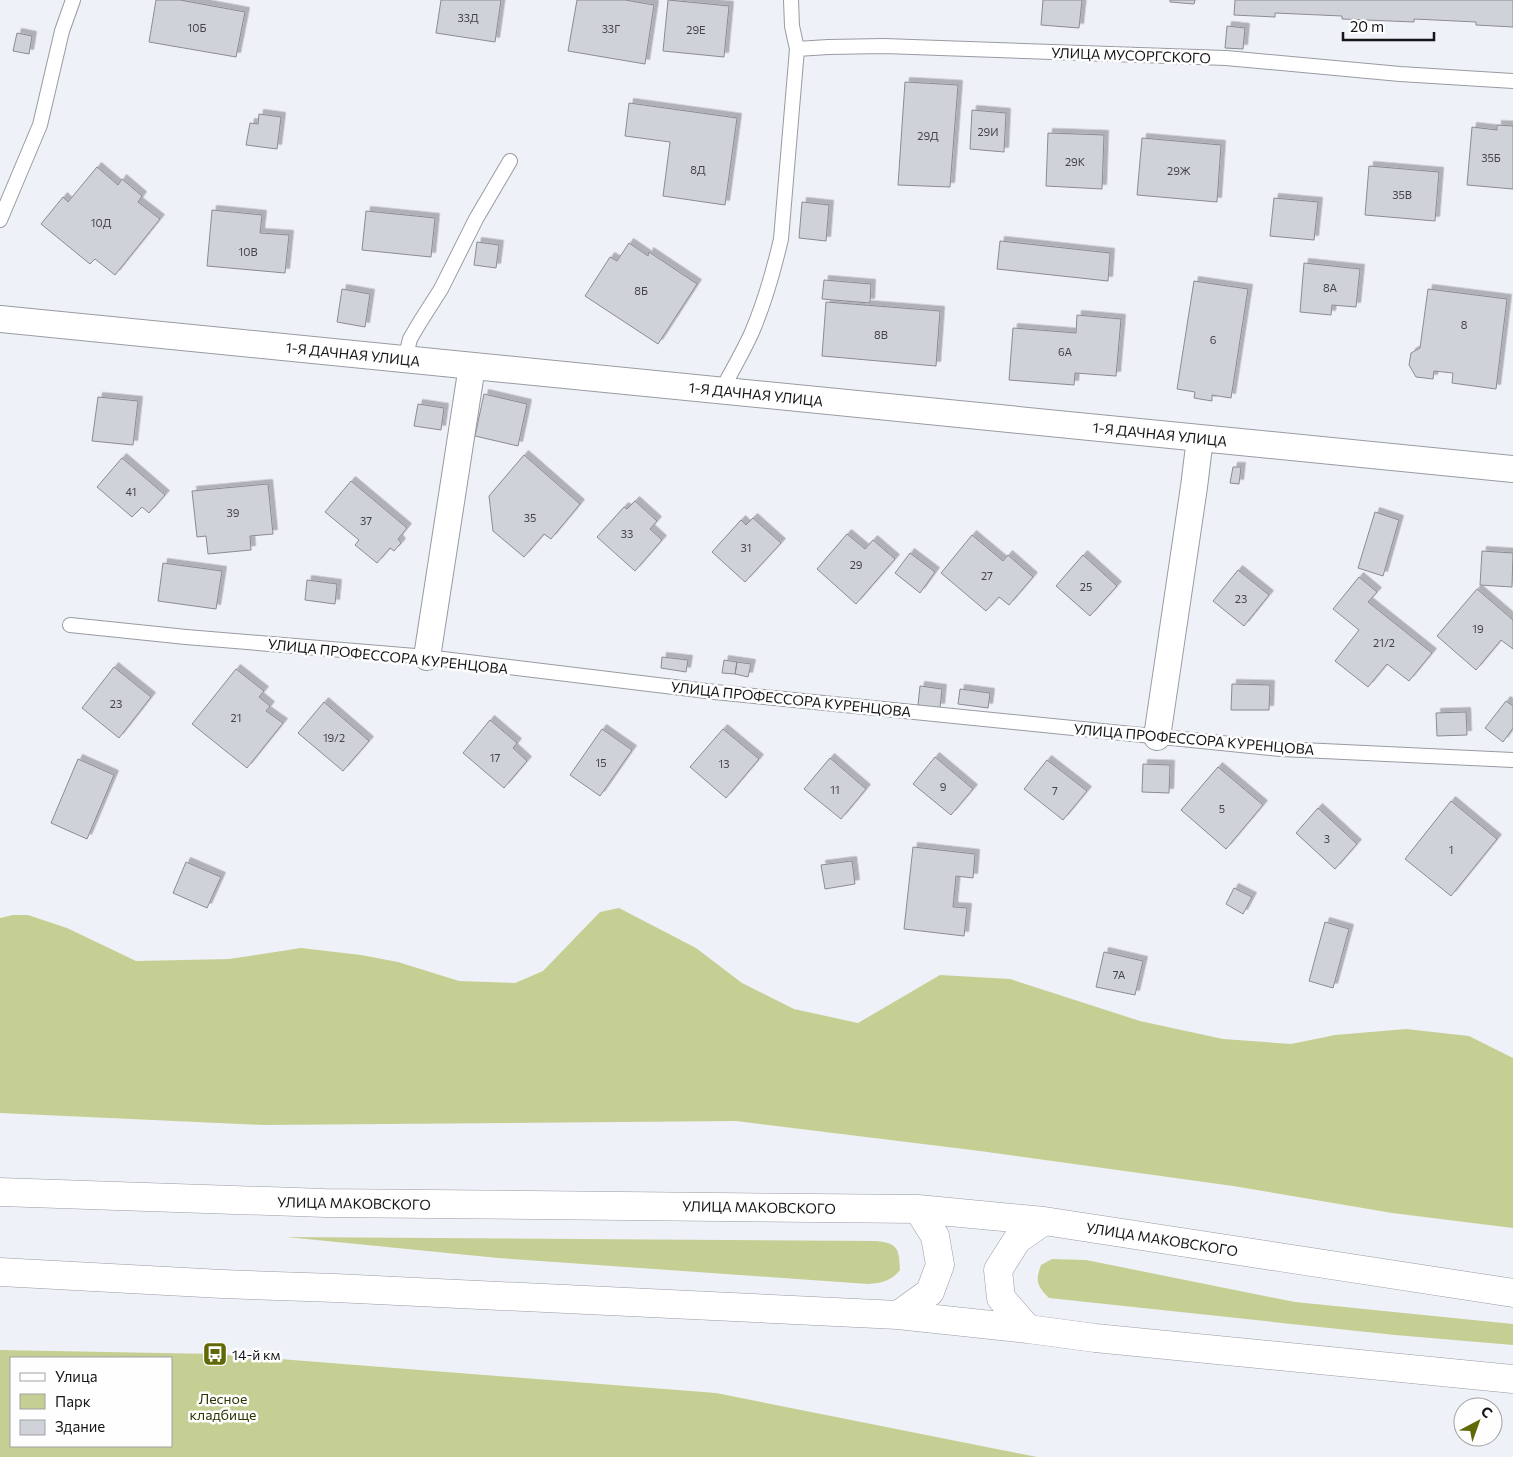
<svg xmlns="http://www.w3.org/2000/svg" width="1513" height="1457" font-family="Commissioner,sans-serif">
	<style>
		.green { fill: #c6cf93; fill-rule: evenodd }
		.building { fill: #d0d2d9; stroke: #8b8c93; filter: url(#shadow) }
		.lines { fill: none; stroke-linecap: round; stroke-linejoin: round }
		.service-casing { stroke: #999ba2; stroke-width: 16 }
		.minor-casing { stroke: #999ba2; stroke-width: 28 }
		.trunk-casing { stroke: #999ba2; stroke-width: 29 }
		.service { stroke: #fff; stroke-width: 14 }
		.minor { stroke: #fff; stroke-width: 26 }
		.trunk { stroke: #fff; stroke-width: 28 }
		.labels { text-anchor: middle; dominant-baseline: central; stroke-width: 5; stroke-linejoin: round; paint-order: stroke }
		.number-label { font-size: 11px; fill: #444549 }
		.street-label { font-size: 14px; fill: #161619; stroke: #fefefe }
		.poi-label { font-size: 14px; fill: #161619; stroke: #fefefe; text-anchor: start }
		.park-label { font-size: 14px; fill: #303400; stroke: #fefefe }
	</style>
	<defs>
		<filter id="shadow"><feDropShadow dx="4.5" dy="-4.5" stdDeviation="0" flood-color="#0004"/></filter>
	</defs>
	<rect width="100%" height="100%" fill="#eff1f8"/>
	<!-- green -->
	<path class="green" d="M619,908L696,948L742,983L794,1009L858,1023L940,975L1010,979L1140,1021L1223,1039L1291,1044L1335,1035L1406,1029L1469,1036L1513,1058V1228L1392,1213L1233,1186L980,1151L736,1121L264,1125L0,1113V918L13,915H28L67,928L136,961L229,959L301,948L361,955L398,962L459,981L515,983L543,971L600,912Z
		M286,1237L876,1241C899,1243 899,1250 900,1270C891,1281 882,1283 868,1284L498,1258Z
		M1052,1259L1086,1260L1295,1302L1513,1324V1345L1395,1335L1049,1298C1037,1286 1035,1281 1041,1265Z
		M0,1350L215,1354L716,1393L1037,1457H0ZM171,1358V1446H11V1358Z"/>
	<!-- building -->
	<path class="building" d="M156,0H180L245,12L236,57L149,42Z
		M441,0H501L495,42L436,33Z
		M577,0H625L654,5L645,64L568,51Z
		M668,0L729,6L724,57L663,51Z
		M1043,0H1082L1079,28L1041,25Z
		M1170,0H1195L1194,4L1170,2Z
		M1235,0H1513V27L1476,25V22L1414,19V22L1342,19V16L1275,13V17L1234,15Z
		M1227,26L1245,28L1243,49L1225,48Z
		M17,33L32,36L29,54L13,51Z
		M905,82L958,85L950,187L898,185Z
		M629,103L737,118L725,205L663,196L670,142L625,136Z
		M972,110L1006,113L1004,152L970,149Z
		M259,114L281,117L277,149L246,145L250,123L258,124Z
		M1497,125L1513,126V189L1467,185L1472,127L1497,130Z
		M1048,133L1104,135L1102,189L1046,186Z
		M1142,138L1221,145L1217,202L1137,195Z
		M1369,166L1439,172L1435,221L1365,215Z
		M97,167L118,185L122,179L142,196L138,202L160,219L115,275L95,259L90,264L41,224L63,197L68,202Z
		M1274,198L1318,202L1314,240L1270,236Z
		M802,202L829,205L826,241L799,238Z
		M212,210L262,215L260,233L289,235L285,273L207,266Z
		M366,211L435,218L431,257L362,250Z
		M1000,241L1110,253L1108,281L997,269Z
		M477,242L499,245L496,268L474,265Z
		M629,243L648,256L649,252L697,284L658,344L585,296L610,257L617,261Z
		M1304,263L1360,269L1356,307L1332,305L1331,315L1300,312Z
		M824,280L871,284L870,303L822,299Z
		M1194,281L1248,289L1231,398L1212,395V401L1194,398L1195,392L1177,389Z
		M342,289L370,294L365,327L337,322Z
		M1428,289L1507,299L1496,389L1452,383L1453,373L1434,371L1433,379L1416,377L1409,365L1411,353L1420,348Z
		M826,302L940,311L936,366L822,356Z
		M1077,315L1121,319L1116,376L1075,373L1074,385L1009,380L1013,328L1076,333Z
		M484,394L527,404L518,446L475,436Z
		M98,397L138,401L133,445L92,441Z
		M418,404L444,408L441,430L414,426Z
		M524,455L580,504L551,539L544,534L524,557L493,531L489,496Z
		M122,458L165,495L149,513L142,507L132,517L97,487Z
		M1233,467H1241L1239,484L1230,483Z
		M351,481L407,528L398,539L401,543L394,551L390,548L377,563L355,545L359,540L325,512Z
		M268,484L273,534L250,536L251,550L208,554L206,536L197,537L192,491Z
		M635,501L657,521L650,529L662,540L635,571L597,537L624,507L627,509Z
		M1375,512L1399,520L1383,576L1358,568Z
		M753,518L781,543L745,582L712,552L741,520L746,525Z
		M847,534L865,549L873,540L895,559L856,604L817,569Z
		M972,535L1003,561L1008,555L1033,577L1009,605L999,597L986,611L941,573Z
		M1482,551L1513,553L1512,587L1480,585Z
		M910,553L935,572L920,593L895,573Z
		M1083,555L1117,586L1090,616L1056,586Z
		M163,563L222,571L216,609L158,601Z
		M1238,570L1269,595L1244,626L1213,601Z
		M1359,577L1377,592L1368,602L1432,653L1409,681L1387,664L1368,687L1335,661L1359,630L1333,609Z
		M307,580L337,584L335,604L305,600Z
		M1477,589L1513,620V649L1501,640L1476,670L1437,636Z
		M662,657L688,660L686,672L661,668Z
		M724,660L737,662L735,674L722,673Z
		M737,662L751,664L748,677L735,674Z
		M114,667L151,697L119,738L82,708Z
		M236,669L264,691L259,697L270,706L266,711L283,723L247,768L192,724Z
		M1232,684L1270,685L1269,710H1231Z
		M920,686L942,689L940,708L918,705Z
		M960,689L990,693L988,708L958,704Z
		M1506,701L1513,706V728L1503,742L1485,728Z
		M324,702L369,741L343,771L298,733Z
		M1466,712L1467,735L1437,736L1436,713Z
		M490,720L517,743L513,748L527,761L504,788L463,753Z
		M602,729L632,750L600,796L570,775Z
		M723,729L759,759L726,798L690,767Z
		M935,757L973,789L951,815L913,784Z
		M830,758L866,789L841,819L804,789Z
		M78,759L114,775L87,839L51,823Z
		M1047,760L1087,791L1063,820L1024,789Z
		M1143,764L1170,765L1169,793L1142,792Z
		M1218,767L1263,805L1226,849L1181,810Z
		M1451,801L1497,839L1451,896L1405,859Z
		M1318,808L1357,844L1335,869L1296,833Z
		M913,847L975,854L973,878L956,876L953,907L967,908L964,936L904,929Z
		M852,861L855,884L825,889L821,865Z
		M186,862L221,877L207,908L173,893Z
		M1234,888L1252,897L1243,914L1226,904Z
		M1325,922L1349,929L1333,988L1309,981Z
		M1104,952L1143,961L1135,995L1096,987Z"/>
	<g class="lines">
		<defs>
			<path id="service" d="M791,0L792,26L797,49L828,47L884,46L1226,58L1400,74L1513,81
				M0,220L40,125L62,31L73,0
				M405,359L410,339L420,322L441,289L476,219L510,161
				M721,391C732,371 743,352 752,332C764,304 774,269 781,239L797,49
				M70,625L186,637L427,657L715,692L1281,749L1513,760"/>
			<path id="minor" d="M0,319L1513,469
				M427,657L472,366
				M1157,737L1194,487L1200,438"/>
			<path id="trunk" d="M0,1192L325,1203L918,1209L1044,1221L1513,1293
				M0,1272L222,1284L335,1288L898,1315L1028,1329L1095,1338L1513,1379
				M898,1315L930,1292L940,1265L935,1236L918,1209
				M1028,1329L1001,1298L998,1270L1017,1240L1044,1221"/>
		</defs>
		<!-- service casing -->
		<use href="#service" class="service-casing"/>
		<!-- minor casing -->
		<use href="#minor" class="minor-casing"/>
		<!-- trunk casing -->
		<use href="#trunk" class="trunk-casing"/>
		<!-- service -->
		<use href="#service" class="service"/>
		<!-- minor -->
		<use href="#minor" class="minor"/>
		<!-- trunk -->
		<use href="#trunk" class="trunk"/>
	</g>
	<!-- icons -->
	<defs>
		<symbol id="bus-square" viewBox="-11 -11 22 22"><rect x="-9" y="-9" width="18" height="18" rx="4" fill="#616808" stroke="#fefefe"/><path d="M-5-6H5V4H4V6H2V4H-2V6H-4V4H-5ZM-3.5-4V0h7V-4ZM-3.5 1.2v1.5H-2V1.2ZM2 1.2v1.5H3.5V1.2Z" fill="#fff"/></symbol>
	</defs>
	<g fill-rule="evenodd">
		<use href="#bus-square" x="201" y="1340" width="28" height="28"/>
	</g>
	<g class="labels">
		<!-- number labels -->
		<g class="number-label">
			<text x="468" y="17">33Д</text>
			<text x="197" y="27">10Б</text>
			<text x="611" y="28">33Г</text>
			<text x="696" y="29">29Е</text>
			<text x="988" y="131">29И</text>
			<text x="928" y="135">29Д</text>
			<text x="1491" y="157">35Б</text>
			<text x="1075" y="161">29К</text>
			<text x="698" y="169">8Д</text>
			<text x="1179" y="170">29Ж</text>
			<text x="1402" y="194">35В</text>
			<text x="101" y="222">10Д</text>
			<text x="248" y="251">10В</text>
			<text x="1330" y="287">8А</text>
			<text x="641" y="290">8Б</text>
			<text x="1464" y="324">8</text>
			<text x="881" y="334">8В</text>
			<text x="1213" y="339">6</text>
			<text x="1065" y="351">6А</text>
			<text x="131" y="491">41</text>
			<text x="233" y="512">39</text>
			<text x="530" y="517">35</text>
			<text x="366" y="520">37</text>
			<text x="627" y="533">33</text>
			<text x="746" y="547">31</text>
			<text x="856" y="564">29</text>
			<text x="987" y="575">27</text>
			<text x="1086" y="586">25</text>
			<text x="1241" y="598">23</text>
			<text x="1478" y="628">19</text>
			<text x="1384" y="642">21/2</text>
			<text x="116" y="703">23</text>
			<text x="236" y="717">21</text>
			<text x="334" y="737">19/2</text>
			<text x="495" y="757">17</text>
			<text x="601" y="762">15</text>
			<text x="724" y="763">13</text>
			<text x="943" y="786">9</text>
			<text x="835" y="789">11</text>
			<text x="1055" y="790">7</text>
			<text x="1222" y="808">5</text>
			<text x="1327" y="838">3</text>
			<text x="1451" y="849">1</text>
			<text x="1119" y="974">7А</text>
		</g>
		<!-- street labels -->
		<g class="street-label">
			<text transform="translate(1131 55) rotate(2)">УЛИЦА МУСОРГСКОГО</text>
			<text transform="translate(353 354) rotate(6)">1-Я ДАЧНАЯ УЛИЦА</text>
			<text transform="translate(756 394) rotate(6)">1-Я ДАЧНАЯ УЛИЦА</text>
			<text transform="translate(1160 434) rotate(6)">1-Я ДАЧНАЯ УЛИЦА</text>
			<text transform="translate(388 656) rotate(6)">УЛИЦА ПРОФЕССОРА КУРЕНЦОВА</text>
			<text transform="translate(791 699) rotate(6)">УЛИЦА ПРОФЕССОРА КУРЕНЦОВА</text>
			<text transform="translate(1194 739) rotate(5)">УЛИЦА ПРОФЕССОРА КУРЕНЦОВА</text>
			<text transform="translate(354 1203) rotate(1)">УЛИЦА МАКОВСКОГО</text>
			<text transform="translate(759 1207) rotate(1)">УЛИЦА МАКОВСКОГО</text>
			<text transform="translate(1162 1239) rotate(9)">УЛИЦА МАКОВСКОГО</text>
		</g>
		<!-- poi labels -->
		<g class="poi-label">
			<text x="232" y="1354">14-й км</text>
		</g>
		<!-- park labels -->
		<g class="park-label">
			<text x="223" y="1398">Лесное<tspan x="223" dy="16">кладбище</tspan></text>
		</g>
	</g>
	<!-- legend -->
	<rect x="10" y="1357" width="162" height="90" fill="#fefefe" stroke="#a1a1a2"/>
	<rect x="20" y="1373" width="25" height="8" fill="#ffffff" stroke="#a1a1a2"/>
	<text x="55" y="1382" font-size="15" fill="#161619">Улица</text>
	<rect x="20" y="1394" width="25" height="15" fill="#c6cf93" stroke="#a1a1a2"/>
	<text x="55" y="1407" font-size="15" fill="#161619">Парк</text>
	<rect x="20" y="1420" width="25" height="15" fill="#d0d2d9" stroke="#a1a1a2"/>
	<text x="55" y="1432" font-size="15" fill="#161619">Здание</text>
	<!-- north arrow -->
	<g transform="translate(1478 1422) rotate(41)"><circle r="24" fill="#fefefe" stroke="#a1a1a2"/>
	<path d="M0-4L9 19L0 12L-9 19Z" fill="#616808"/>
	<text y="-8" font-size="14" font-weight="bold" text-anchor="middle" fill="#161619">С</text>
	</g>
	<!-- scale -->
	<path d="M1343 32v8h91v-8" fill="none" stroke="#161619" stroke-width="2.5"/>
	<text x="1350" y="32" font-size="15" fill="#161619" stroke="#fefefe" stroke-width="4" paint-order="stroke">20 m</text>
</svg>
